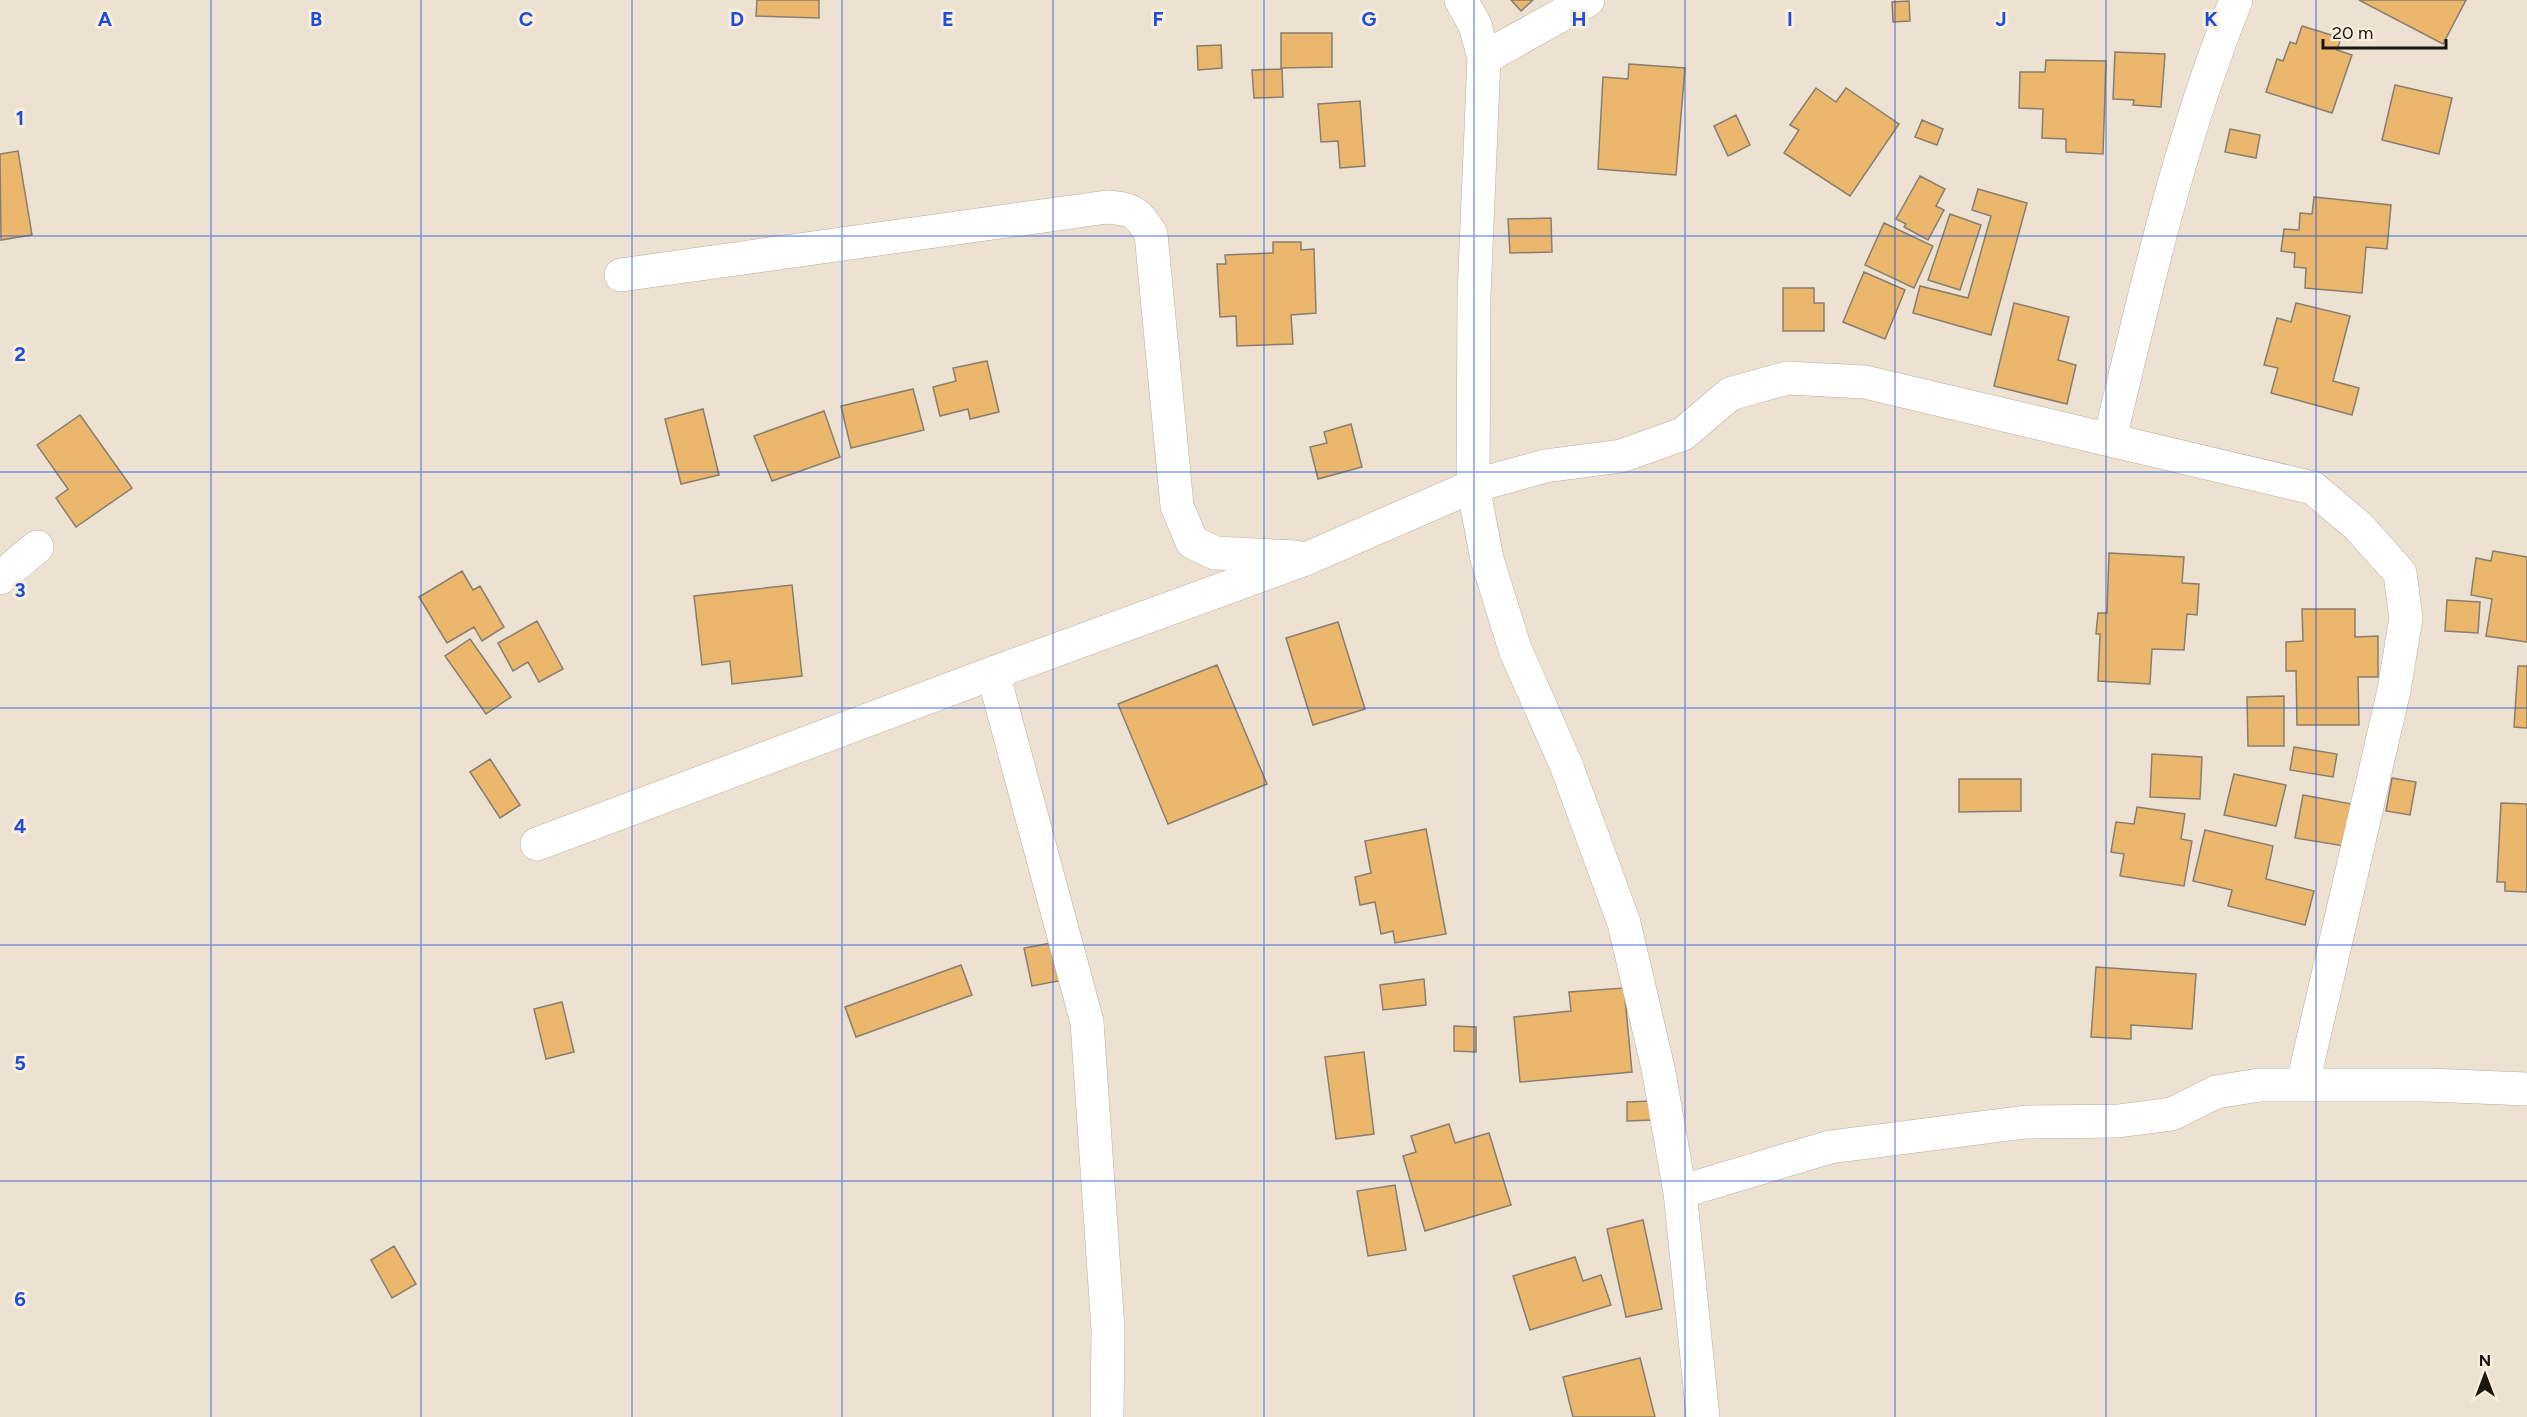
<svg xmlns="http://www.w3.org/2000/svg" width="2527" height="1417" font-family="Figtree,sans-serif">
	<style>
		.building { fill: #eab76c; stroke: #887e70; stroke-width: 1.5 }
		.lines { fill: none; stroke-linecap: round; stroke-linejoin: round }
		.minor-casing { stroke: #b8ae9f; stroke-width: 34 }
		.minor { stroke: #fff; stroke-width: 33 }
		.grid { fill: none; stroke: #1d4ed8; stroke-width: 1.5; stroke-opacity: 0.55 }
		.grid-label { font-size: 20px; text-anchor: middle; font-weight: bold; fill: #1d4ed8; stroke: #faefdf; stroke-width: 6; stroke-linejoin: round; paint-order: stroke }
	</style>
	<rect width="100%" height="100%" fill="#ede2d2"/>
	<!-- building -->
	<path class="building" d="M757,0H819V18L756,16Z
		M1511,0H1533L1521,11Z
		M2359,0H2466L2443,44Z
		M1909,1L1910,21L1893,22L1892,2Z
		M2302,26L2341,38L2337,50L2352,55L2332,113L2266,92L2277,59L2283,61L2290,42L2296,44Z
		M1281,33H1332V67L1281,68Z
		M1221,45L1222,68L1198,70L1197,46Z
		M2115,52L2165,54L2161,107L2133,105L2134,100L2113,99Z
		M2046,60L2106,61L2103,154L2066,152V139L2042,138L2043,109L2019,108L2020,72H2045Z
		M1629,64L1685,68L1676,175L1598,169L1603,77L1628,79Z
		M1282,69L1283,97L1254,98L1252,70Z
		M2395,85L2452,98L2439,154L2382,140Z
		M1816,88L1836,102L1846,88L1899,124L1850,196L1784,153L1799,130L1790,125Z
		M1360,101L1365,166L1340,168L1338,141L1321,142L1318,104Z
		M1736,115L1750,145L1728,156L1714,126Z
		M1922,120L1943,129L1937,145L1915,137Z
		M2230,129L2260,135L2256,158L2225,152Z
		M18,151L32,235L1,240L0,154Z
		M1920,176L1945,189L1936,206L1944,210L1928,240L1904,227L1906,224L1896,219Z
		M1978,189L2027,203L1991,335L1913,313L1920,286L1968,298L1991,216L1972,210Z
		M2314,197L2391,205L2387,249L2366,247L2362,293L2305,288L2306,268L2294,267L2295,253L2281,251L2284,229L2299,230L2300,213L2312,214Z
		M1950,214L1981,225L1960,290L1928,280Z
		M1551,218L1552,252L1510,253L1508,219Z
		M1884,223L1933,246L1914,288L1865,265Z
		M1273,242H1301V250L1314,249L1316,313L1291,315L1293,344L1237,346L1236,316L1220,317L1217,264H1226L1225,255L1273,253Z
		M1864,272L1905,290L1885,339L1843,322Z
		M1783,288H1814V303H1824V331H1783Z
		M2014,303L2069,317L2058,360L2076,365L2067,404L1994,386Z
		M2296,303L2350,316L2333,381L2359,388L2352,415L2271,393L2278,368L2264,365L2277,318L2291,322Z
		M987,361L999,412L970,419L968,409L940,416L933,387L956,381L953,368Z
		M913,389L924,430L851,448L841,406Z
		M703,409L719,475L681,484L665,419Z
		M824,411L840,457L772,481L754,436Z
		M80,415L132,488L76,527L56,498L68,489L37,445Z
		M1351,424L1362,467L1318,479L1310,447L1327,443L1324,432Z
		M2493,551L2527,557V642L2486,636L2492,599L2471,595L2476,558L2491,561Z
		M2109,553L2184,557L2182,583L2199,584L2197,615L2187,614L2184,650L2152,649L2150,684L2098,681L2100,634H2096L2098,613H2107Z
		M462,571L473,590L480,586L504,627L482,641L474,627L447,643L419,597Z
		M792,585L802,676L732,684L730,661L702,665L694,596Z
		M2447,600L2480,602L2478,633L2445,631Z
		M2302,609H2355V637L2378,636V677H2358L2359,725H2297L2296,671H2286V642L2303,641Z
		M537,621L563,669L539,682L528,662L513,671L498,643Z
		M1338,622L1365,709L1313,725L1286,638Z
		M470,639L511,697L486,714L445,656Z
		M1217,665L1267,784L1168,824L1118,704Z
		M2518,666H2527V728L2514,727Z
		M2284,696V746H2248L2247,697Z
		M2294,747L2337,754L2333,777L2290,770Z
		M2152,754L2202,757L2200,799L2150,797Z
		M490,759L520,805L500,818L470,772Z
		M2234,774L2286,785L2276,826L2224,815Z
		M2392,778L2416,782L2410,815L2386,811Z
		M1959,779H2021V811L1959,812Z
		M2303,795L2352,804L2344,846L2295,838Z
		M2501,803L2527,804V892L2505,891V882H2497Z
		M2137,807L2185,814L2181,839L2192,841L2184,886L2120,876L2124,854L2111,852L2116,822L2134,824Z
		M1426,829L1446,934L1395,943L1393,931L1381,934L1375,902L1360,905L1355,877L1371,873L1365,841Z
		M2205,830L2273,846L2266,879L2314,891L2305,925L2228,906L2232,890L2193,881Z
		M1056,942L1064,980L1032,986L1024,948Z
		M961,965L972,995L856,1037L845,1007Z
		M2096,967L2196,974L2192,1029L2131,1025V1039L2091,1037Z
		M1424,979L1426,1005L1383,1010L1380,985Z
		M1624,988L1632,1072L1520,1082L1514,1017L1571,1011L1569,992Z
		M562,1002L574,1052L546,1059L534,1009Z
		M1454,1026L1476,1027V1052L1454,1051Z
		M1364,1052L1374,1134L1336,1139L1325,1057Z
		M1652,1101L1653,1120L1627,1121V1102Z
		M1449,1124L1455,1143L1489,1133L1511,1205L1425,1231L1403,1156L1416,1152L1411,1136Z
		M1395,1185L1406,1250L1368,1256L1357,1191Z
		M1643,1220L1662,1309L1626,1317L1607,1229Z
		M394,1246L416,1284L392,1298L371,1260Z
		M1575,1257L1583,1281L1601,1275L1611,1305L1530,1330L1513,1276Z
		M1640,1358L1655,1417H1573L1563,1377Z"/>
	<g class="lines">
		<defs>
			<path id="minor" d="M1461,0L1475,25L1484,58L1474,295L1473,486L1487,559L1515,649L1567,767L1624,923L1658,1068L1680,1192L1703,1417
				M1484,58L1588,0
				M621,275L1107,207C1132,209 1137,211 1151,234L1177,506L1192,542L1215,553L1295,557
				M2110,438C2146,290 2179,141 2236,0
				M0,578L37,547
				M993,673L1087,1022L1108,1330L1107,1417
				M537,844L993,673L1308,558L1473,486L1545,466L1621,456L1683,434L1730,394L1787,378L1865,382L2313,488L2359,527L2400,573L2406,618L2394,690L2303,1083
				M1680,1192L1830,1147L2026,1122L2118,1121L2172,1114L2216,1092L2259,1085H2429L2527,1089"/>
		</defs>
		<!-- minor casing -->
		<use href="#minor" class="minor-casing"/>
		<!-- minor -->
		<use href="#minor" class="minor"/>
	</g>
	<!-- grid -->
	<path class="grid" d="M211,0V1417M421,0V1417M632,0V1417M842,0V1417M1053,0V1417M1264,0V1417M1474,0V1417M1685,0V1417M1895,0V1417M2106,0V1417M2316,0V1417M0,236H2527M0,472H2527M0,708H2527M0,945H2527M0,1181H2527"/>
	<g class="grid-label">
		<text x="105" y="26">A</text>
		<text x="316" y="26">B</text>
		<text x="526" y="26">C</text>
		<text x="737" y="26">D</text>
		<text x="948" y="26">E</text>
		<text x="1158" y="26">F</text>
		<text x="1369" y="26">G</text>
		<text x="1579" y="26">H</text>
		<text x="1790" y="26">I</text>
		<text x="2001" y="26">J</text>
		<text x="2211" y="26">K</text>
		<text x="20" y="125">1</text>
		<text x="20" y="361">2</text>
		<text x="20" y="597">3</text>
		<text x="20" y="833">4</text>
		<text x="20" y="1070">5</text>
		<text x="20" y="1306">6</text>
	</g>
	<!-- north arrow -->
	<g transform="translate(2485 1375)" stroke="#faefdf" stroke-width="4.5" paint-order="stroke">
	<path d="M0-4.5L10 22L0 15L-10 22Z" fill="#191610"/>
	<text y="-9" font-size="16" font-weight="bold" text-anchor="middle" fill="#191610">N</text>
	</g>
	<!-- scale -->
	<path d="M2323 39v9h123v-9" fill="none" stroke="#191610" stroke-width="3"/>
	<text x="2332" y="39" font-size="18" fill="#191610" stroke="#faefdf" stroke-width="4.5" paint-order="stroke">20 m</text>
</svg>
